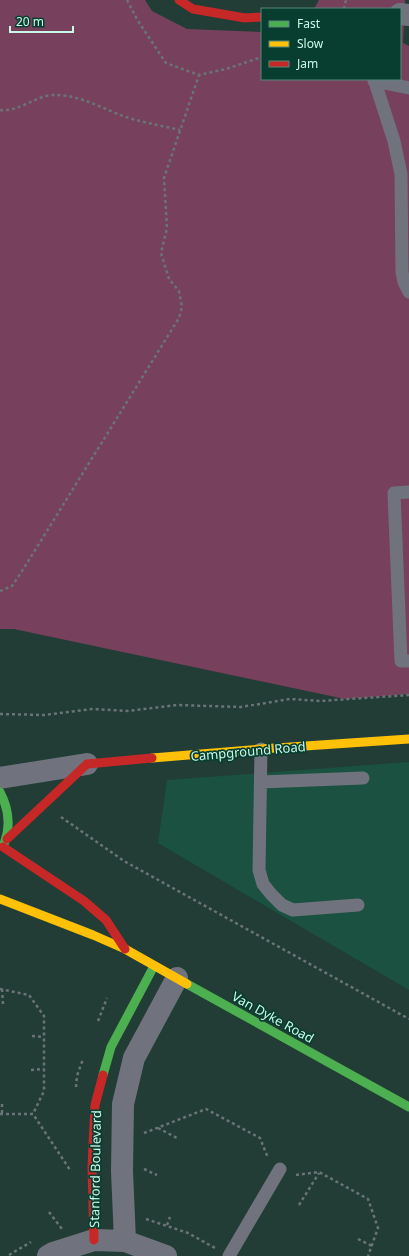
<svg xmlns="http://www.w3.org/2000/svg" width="409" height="1256" font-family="'Noto Sans',sans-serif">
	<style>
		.built { fill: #1b5141 }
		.green { fill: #77415d }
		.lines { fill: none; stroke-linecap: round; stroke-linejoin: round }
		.path { stroke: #6a7377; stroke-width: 2.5; stroke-dasharray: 3 3; stroke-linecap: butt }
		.lane { stroke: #70737e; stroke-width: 13 }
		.street { stroke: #70737e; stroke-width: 22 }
		.fast { stroke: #4caf50; stroke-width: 9 }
		.slow { stroke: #ffc107; stroke-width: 9 }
		.jam { stroke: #c62828; stroke-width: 9 }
		.labels { text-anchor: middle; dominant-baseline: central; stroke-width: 3.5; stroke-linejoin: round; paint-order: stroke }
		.street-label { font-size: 13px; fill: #ccf8e8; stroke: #073e30 }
	</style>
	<rect width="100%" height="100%" fill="#223d35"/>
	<!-- built -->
	<path class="built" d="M409,762V990L158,843L167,780Z"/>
	<!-- green -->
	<path class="green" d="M0,0H145L152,11L187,29L262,32V79H400V9H314L319,0H405L403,43L409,46V694L345,699L14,629H0Z"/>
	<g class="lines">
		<!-- path -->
		<path class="path" d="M127,0L138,21L166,63L199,75L226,69L262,57
			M344,9L346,0
			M0,110C19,112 35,96 53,95C80,94 104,110 129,118C146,123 163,126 180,130
			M0,591L12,586L24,568L179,318L182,307L179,291L169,279L161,253L167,228L164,178L199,75
			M0,714L44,715L92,709L128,711L177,705L241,707L290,699L320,701L409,695
			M61,817L124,861L409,1019
			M0,989L29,995L44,1016V1091L33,1114
			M2,989L3,1004
			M98,1021L107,998
			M32,1036L44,1037
			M31,1070L44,1069
			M76,1087L77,1076L83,1059
			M2,1104V1114
			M0,1114H33L70,1170
			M158,1128L177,1138
			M144,1133L206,1109L260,1138L268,1158
			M144,1169L157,1175
			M296,1175L319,1172L368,1199L378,1228L368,1256
			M299,1205L319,1173
			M49,1212L62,1229
			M146,1219L188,1233L215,1248
			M167,1225L170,1217
			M358,1239L372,1246
			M9,1255L31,1242"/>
		<!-- lane -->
		<path class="lane" d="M374,79L394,141L401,174L402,272L404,282L409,292
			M374,81L409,88
			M409,492L394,493L401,661H409
			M261,749L259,870L263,884L271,894L282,905L293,910L358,905
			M261,782L363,778
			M229,1256L280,1169"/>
		<!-- street -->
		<path class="street" d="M400,14L409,15
			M0,778L87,764
			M125,1241L122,1171L123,1104L134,1058L177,978
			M48,1256L53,1253L94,1240L125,1241L166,1256"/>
		<!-- fast -->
		<path class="fast" d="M0,792C9,809 11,826 4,844
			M187,984L409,1107
			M103,1075L111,1047L154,966"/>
		<!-- slow -->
		<path class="slow" d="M152,758L261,749L409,739
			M0,899L93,935L125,949L187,984"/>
		<!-- jam -->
		<path class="jam" d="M179,0L193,9L245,18L262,17
			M7,839L87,764L152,758
			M3,847L84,901L106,920L125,949
			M94,1240L92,1167L95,1105L103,1075"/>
	</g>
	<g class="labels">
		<!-- street labels -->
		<g class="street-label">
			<text transform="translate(248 751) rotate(-5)">Campground Road</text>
			<text transform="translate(273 1017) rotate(29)">Van Dyke Road</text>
			<text transform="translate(95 1169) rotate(-89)">Stanford Boulevard</text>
		</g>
	</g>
	<!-- legend -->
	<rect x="261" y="8" width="140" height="72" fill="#073e30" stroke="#56887a"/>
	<rect x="269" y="21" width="20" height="6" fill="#4caf50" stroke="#56887a"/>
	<text x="297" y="28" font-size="12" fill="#ccf8e8">Fast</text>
	<rect x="269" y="41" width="20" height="6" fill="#ffc107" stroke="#56887a"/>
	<text x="297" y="48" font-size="12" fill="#ccf8e8">Slow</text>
	<rect x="269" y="61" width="20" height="6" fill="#c62828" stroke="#56887a"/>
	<text x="297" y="68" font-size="12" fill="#ccf8e8">Jam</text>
	<!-- scale -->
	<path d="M10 26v6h63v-6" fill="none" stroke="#ccf8e8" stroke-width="2"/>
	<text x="16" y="26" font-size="12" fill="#ccf8e8" stroke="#073e30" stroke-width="3" paint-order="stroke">20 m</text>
</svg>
